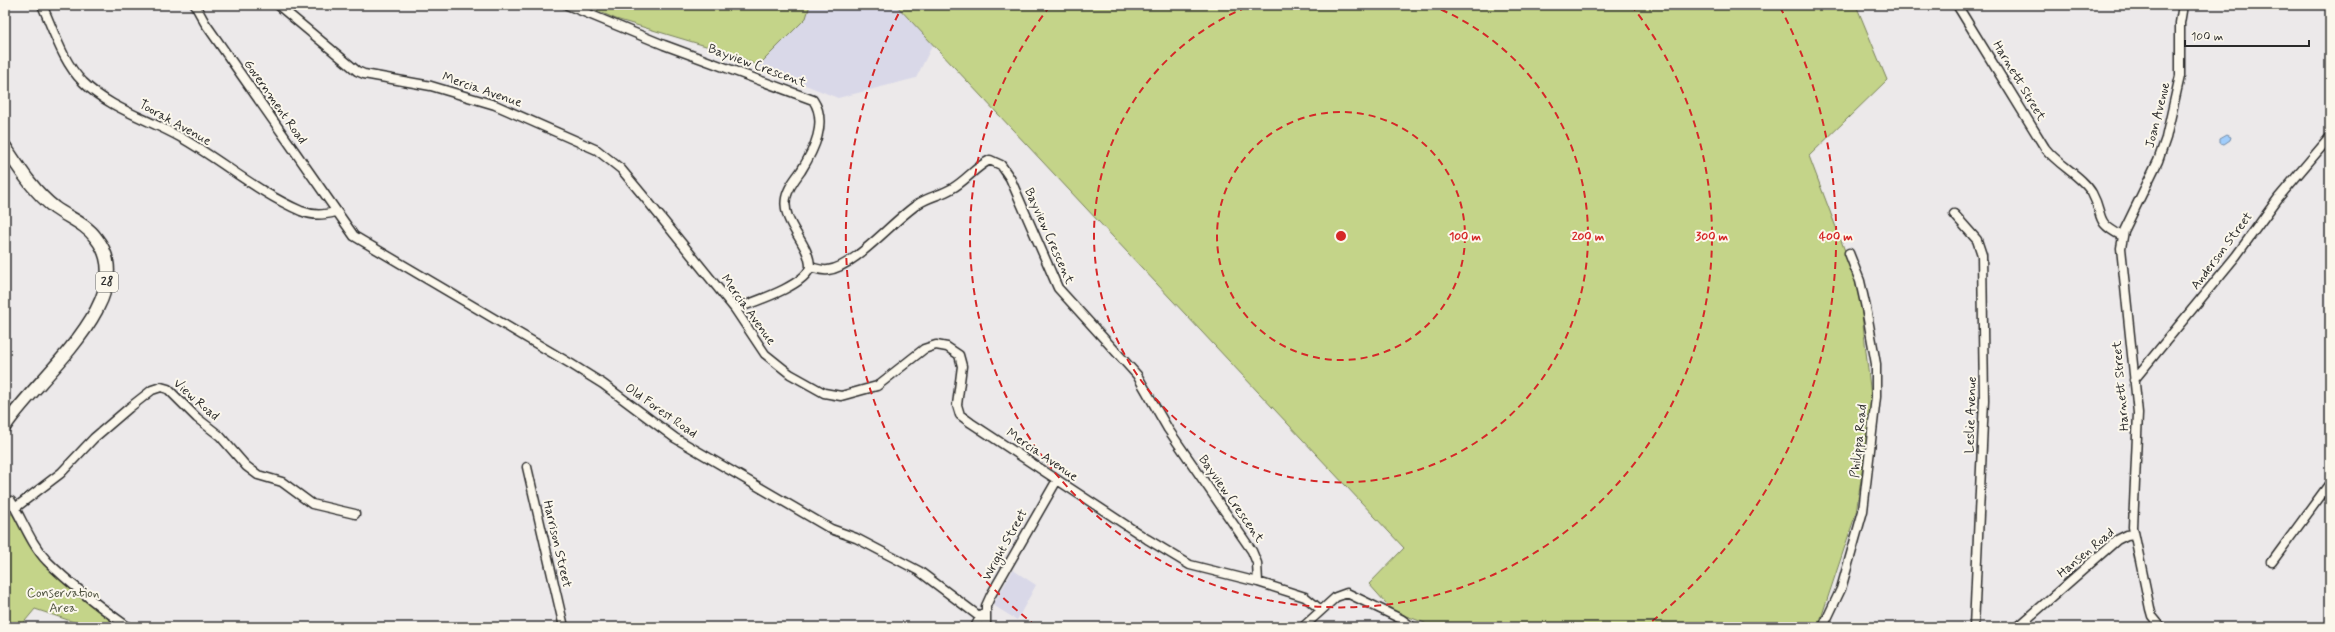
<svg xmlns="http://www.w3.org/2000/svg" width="2335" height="632" font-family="Mynerve,sans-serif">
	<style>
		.built { fill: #d9d8e8 }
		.green { fill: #c4d489; stroke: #78805a }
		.water { fill: #a1cdfb; stroke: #728ca8 }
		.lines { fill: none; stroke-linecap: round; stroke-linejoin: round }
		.street-casing { stroke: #2b2b2b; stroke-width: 11 }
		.primary-casing { stroke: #2b2b2b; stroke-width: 15 }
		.street { stroke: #fbf7ec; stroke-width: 8 }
		.primary { stroke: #fbf7ec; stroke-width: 12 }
		.ring { fill: none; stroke: #d62828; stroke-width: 2; stroke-dasharray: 7 5 }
		.labels { text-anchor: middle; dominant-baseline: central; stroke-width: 4; stroke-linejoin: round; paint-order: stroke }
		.shield { fill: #fbf7ec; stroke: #696865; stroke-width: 1 }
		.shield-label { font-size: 12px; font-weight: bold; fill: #2b2b2b }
		.street-label { font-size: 13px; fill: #2b2b2b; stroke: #fbf7ec }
		.park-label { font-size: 13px; fill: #515542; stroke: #fbf7ec }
		.centre { fill: #d62828; stroke: #fbf7ec; stroke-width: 2 }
		.ring-label { font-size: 12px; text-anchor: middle; font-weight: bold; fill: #d62828; stroke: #fbf7ec; stroke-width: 4; stroke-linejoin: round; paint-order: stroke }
	</style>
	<rect width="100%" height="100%" fill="#ece9ea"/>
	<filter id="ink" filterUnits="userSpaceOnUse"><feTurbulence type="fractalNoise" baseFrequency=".025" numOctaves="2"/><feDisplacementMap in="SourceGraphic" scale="8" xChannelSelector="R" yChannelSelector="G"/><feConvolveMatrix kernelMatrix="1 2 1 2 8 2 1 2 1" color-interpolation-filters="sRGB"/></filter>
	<g filter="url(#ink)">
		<!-- built -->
		<path class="built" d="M810,5H896L933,44L916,78L838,98L758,66Z
			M1013,570L1036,585L1017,620L993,605Z"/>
		<!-- green -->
		<path class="green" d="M585,5H810L806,18L758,66L736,55L616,19Z
			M896,5H1856L1887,80L1809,156L1859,288L1872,406L1856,513L1818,627H1427L1425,623L1393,611L1369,584L1404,548Z
			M5,512L12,514L38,557L122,627H89L35,609L20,627H5Z"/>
		<!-- water -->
		<path class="water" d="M2227,135L2231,137L2230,140L2224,144L2220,143V139Z"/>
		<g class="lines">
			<defs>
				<path id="street" d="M42,5C53,29 63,63 83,82C109,108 148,119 180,137C221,160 257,192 301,211C314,216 323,215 336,212
					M195,5L205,23L354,236L571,364L603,384L675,438L831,529L856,538L919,571L980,617
					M278,5L357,71L364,74L431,86L495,105L597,150L621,169L650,204L735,309L765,354L790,374L824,393L841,396L877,386L924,349L936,345L947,347L959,355L962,366L957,405L960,415L971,423L1147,539L1190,565L1258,582L1305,597L1321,610
					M567,5L664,45L813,100C828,122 814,150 801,171C795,179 788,188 786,198C781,223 810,243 810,267C815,268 821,271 828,270C855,267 893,220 918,204C928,197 941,195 951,189C966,181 975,167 990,160L1001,165L1010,178L1058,288L1137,375L1168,429L1252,551L1257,563L1258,582
					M1957,5L2045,148C2058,165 2082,176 2092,193C2105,217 2093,221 2122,236
					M1954,214L1977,240L1982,255L1984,400L1974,627
					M735,309C753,302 805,286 810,267
					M2134,380L2236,256L2279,197L2330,137
					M527,467L564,627
					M11,501C23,521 31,544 47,561C71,585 100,607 128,627
					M15,508L61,473L94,438L129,408L152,390L161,387L168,389L197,418L220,436L246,466L258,475L282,482L312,504L355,514
					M2272,562L2330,483
					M975,627L982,614
					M986,627V606L991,595L1057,480
					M1303,627L1336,597L1347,593L1401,619L1412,627
					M1823,627L1841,589L1863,511L1876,397V364L1866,308L1860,281L1849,253
					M2018,627L2117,540L2127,535L2134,534
					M2161,627L2152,616L2150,609L2133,527L2138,413L2121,248L2124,231L2158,161L2166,138L2180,76V23L2183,5"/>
				<path id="primary" d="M5,147C19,168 34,192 55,208C69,218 86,224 96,238C144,297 33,381 5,426"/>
			</defs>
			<!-- street casing -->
			<use href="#street" class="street-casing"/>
			<!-- primary casing -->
			<use href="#primary" class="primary-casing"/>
			<!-- street -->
			<use href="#street" class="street"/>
			<!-- primary -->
			<use href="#primary" class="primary"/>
		</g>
	</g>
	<!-- distance rings -->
	<g class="ring">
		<circle cx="1341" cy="236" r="124"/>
		<path d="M1430 5A247 247 0 1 1 1252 5"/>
		<path d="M1631 5A371 371 0 1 1 1051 5"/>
		<path d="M1036 626A495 495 0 0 1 902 7M1780 7A495 495 0 0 1 1646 626"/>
	</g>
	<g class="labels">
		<!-- shield labels -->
		<rect class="shield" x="96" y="272" width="22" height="20" rx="3"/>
		<g class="shield-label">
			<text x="107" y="282">28</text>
		</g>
		<!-- street labels -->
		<g class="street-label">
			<text transform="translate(757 66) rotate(20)">Bayview Crescent</text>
			<text transform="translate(2019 81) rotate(59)">Harnett Street</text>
			<text transform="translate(482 90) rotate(19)">Mercia Avenue</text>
			<text transform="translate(275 102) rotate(55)">Government Road</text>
			<text transform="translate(2158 115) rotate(-76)">Joan Avenue</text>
			<text transform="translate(175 123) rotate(29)">Toorak Avenue</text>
			<text transform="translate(1049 236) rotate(66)">Bayview Crescent</text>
			<text transform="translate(2222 251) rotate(-53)">Anderson Street</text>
			<text transform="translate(748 310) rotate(54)">Mercia Avenue</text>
			<text transform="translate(2121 386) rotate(-95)">Harnett Street</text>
			<text transform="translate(196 400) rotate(41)">View Road</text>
			<text transform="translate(661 411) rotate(35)">Old Forest Road</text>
			<text transform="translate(1971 415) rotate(-88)">Leslie Avenue</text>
			<text transform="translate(1859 441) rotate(-84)">Philippa Road</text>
			<text transform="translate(1042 455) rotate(34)">Mercia Avenue</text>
			<text transform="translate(1231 499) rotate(55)">Bayview Crescent</text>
			<text transform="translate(557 544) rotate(77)">Harrison Street</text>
			<text transform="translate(1005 545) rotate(-61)">Wright Street</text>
			<text transform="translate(2086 553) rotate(-40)">Hansen Road</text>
		</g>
		<!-- park labels -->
		<g class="park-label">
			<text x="63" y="593">Conservation<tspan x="63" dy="15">Area</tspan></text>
		</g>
	</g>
	<circle cx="1341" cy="236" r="6" class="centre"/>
	<g class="ring-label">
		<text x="1465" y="240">100 m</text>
		<text x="1588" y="240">200 m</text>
		<text x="1712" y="240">300 m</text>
		<text x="1836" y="240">400 m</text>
	</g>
	<!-- margin -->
	<rect width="2335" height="632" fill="none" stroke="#fbf7ec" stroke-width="20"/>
	<rect x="10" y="10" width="2315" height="612" fill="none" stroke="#2b2b2b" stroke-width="1.5" filter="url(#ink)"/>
	<!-- scale -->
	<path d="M2185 40v6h124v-6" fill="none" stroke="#2b2b2b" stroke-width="2"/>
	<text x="2191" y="40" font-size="12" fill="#2b2b2b" stroke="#fbf7ec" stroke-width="3" paint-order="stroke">100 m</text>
</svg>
